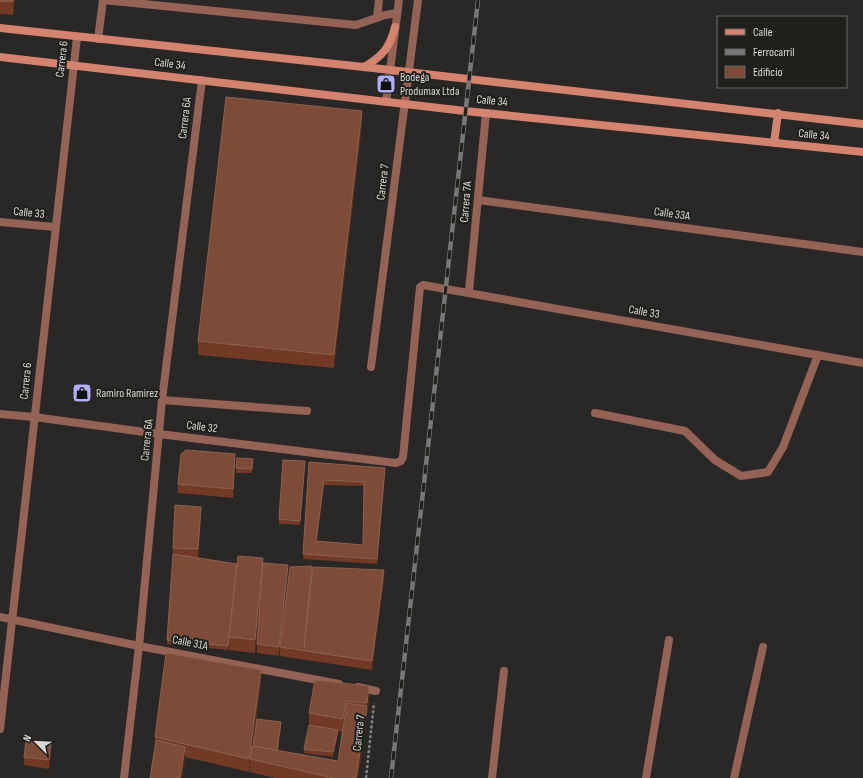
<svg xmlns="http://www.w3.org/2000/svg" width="863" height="778" font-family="'Sofia Sans Condensed',sans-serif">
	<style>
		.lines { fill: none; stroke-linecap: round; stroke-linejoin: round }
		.path { stroke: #838281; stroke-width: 2.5; stroke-dasharray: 3 2; stroke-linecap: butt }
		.lane { stroke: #956356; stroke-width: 8 }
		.street { stroke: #956356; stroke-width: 8 }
		.secondary { stroke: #d3836e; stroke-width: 8 }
		.rail-casing { stroke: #787776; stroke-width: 4.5 }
		.rail { stroke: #1f1f1c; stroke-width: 3; stroke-dasharray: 9; stroke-linecap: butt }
		.wall { fill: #723a24; fill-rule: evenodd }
		.shaded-wall { fill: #502c1c }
		.building { fill: #7d4b37; stroke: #8b6150; fill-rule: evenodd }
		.labels { text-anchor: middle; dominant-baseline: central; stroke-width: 4; stroke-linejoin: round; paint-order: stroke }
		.street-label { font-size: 12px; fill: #d9d8d7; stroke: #1f1f1c }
		.poi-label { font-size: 12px; fill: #d9d8d7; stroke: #1f1f1c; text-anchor: start }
	</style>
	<rect width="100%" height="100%" fill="#292826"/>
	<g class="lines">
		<!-- path -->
		<path class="path" d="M366,778L374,703"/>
		<!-- lane -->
		<path class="lane" d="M103,0L356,25L385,15L397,13
			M377,18L379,0
			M98,39L103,0
			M162,400L307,411
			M595,413L685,431L715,460L741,476L768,472L783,447L818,355
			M492,778L504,671
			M646,778L669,640
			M734,778L763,647"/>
		<!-- street -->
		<path class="street" d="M386,102L399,0
			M478,200L863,252
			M0,222L55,227
			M469,292L486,113
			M371,367L418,0
			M0,414L34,417L159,434L396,463L401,461L403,457L420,287L423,285L863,363
			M0,617L139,646L339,684
			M358,687L376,691
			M0,729L77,37
			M124,778L139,646L162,400L202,80"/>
		<!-- secondary -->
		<path class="secondary" d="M0,28L364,67L863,124
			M0,57L465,111L863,152
			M364,67C383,56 390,47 395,27
			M774,143L778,113"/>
		<defs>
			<path id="rail" d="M391,778L478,0"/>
		</defs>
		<!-- rail casing -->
		<use href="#rail" class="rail-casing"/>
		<!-- rail -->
		<use href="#rail" class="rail"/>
	</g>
	<!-- wall -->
	<path class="wall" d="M0,0H15L13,15L0,14Z
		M362,124L334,368L198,355V341Z
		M237,458L253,464L252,473H236Z
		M309,462L385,473L377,564L303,559ZM324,485L364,486L363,545L317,541Z
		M235,463L233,498L178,493V484Z
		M305,466L300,525L279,524V519Z
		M201,516L198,558L263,568L288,574L279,656L257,653V644L261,589L255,653L229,650V639L228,650L167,644L173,556V548Z
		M312,575L384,579L372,670L280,656V647Z
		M315,680L369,700L367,716L358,778H275L250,772V764L249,772L185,757L182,778H150L155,747V737L261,683L253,746L281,726L278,750L338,761L342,732L338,731V734L333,757L304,753V749L309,725V713Z
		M51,753L49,769L24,765V757Z"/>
	<!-- shaded-wall -->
	<path class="shaded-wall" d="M13,0H15L13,15Z
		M362,111V124L334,368V355Z
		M235,454V463L233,498V489Z
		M385,468V473L377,564V559Z
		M324,480V485L316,545V541Z
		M201,507V516L198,558V549Z
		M263,558V571L255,653V640Z
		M288,565V574L279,656V647Z
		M312,566V575L304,651Z
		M384,570V579L372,670V661Z
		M261,670V683L251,759H250L249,772V759Z
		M369,686V700L367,716V703Z
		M346,701V714L343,732V719Z
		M367,706V719L358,778H356Z
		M281,722V726L276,760V756Z
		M338,730V734L333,757V752Z
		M51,744V753L49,769V760Z
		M185,747V760L182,778H180Z"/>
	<!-- building -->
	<path class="building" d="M0,0H13V2L0,1Z
		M226,97L362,111L334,355L198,341Z
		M186,450L235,454L233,489L178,484L181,454Z
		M237,458L253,459L252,469L236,468Z
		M283,460L305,461L300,521L279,519Z
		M309,462L385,468L377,559L303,554ZM324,480L364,482L363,545L316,541Z
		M175,505L201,507L198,549L173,548Z
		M173,554L237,564L228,646L167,640Z
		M238,556L263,558L255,640L229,637Z
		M263,563L288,565L279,647L257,644Z
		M312,566L304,647L313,567L384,570L372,661L280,647L290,567Z
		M166,653L261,670L249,759L155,737Z
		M315,680L369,686L367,703L346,701L343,719L309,713Z
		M347,703L367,706L356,778H333L250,759L252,746L338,761Z
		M257,719L281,722L277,750L253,746Z
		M309,725L338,730L333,752L304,749Z
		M26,740L51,744L49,760L24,757Z
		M156,740L185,747L180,778H150Z"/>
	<!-- icons -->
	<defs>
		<symbol id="shop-square" viewBox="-11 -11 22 22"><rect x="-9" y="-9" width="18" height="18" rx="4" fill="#b0aefa" stroke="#1f1f1c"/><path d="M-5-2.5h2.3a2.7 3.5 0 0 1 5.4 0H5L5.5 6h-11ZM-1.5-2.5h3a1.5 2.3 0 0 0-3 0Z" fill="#111"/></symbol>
	</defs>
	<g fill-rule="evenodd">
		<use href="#shop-square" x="375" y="73" width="22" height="22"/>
		<use href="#shop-square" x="71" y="382" width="22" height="22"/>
	</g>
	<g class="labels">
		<!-- street labels -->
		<g class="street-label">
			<text transform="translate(62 59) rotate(-83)">Carrera 6</text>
			<text transform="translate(170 64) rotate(7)">Calle 34</text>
			<text transform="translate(492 101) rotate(6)">Calle 34</text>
			<text transform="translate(185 118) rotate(-83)">Carrera 6A</text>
			<text transform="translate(814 135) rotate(6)">Calle 34</text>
			<text transform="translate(383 182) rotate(-83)">Carrera 7</text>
			<text transform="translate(466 202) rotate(-85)">Carrera 7A</text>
			<text transform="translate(29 213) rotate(6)">Calle 33</text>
			<text transform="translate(672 214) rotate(8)">Calle 33A</text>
			<text transform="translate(644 312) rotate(10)">Calle 33</text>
			<text transform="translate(26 381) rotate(-84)">Carrera 6</text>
			<text transform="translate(202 427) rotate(7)">Calle 32</text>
			<text transform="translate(147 440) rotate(-84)">Carrera 6A</text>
			<text transform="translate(190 643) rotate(11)">Calle 31A</text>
			<text transform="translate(359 733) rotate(-84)">Carrera 7</text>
		</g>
		<!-- poi labels -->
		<g class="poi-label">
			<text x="400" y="77">Bodega<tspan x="400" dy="14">Produmax Ltda</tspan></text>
			<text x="96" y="393">Ramiro Ramirez</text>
		</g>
	</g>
	<!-- legend -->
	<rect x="717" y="16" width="130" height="72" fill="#1f1f1c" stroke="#696967"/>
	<rect x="725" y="29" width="20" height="6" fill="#d3836e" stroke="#696967"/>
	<text x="753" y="36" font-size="12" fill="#d9d8d7">Calle</text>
	<rect x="725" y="49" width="20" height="6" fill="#787776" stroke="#696967"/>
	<text x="753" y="56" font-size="12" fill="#d9d8d7">Ferrocarril</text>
	<rect x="725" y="66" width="20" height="12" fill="#7d4b37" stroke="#696967"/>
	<text x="753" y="76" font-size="12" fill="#d9d8d7">Edificio</text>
	<!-- north arrow -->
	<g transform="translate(36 742) rotate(294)" stroke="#1f1f1c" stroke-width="3" paint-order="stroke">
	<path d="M0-3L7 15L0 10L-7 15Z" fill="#d9d8d7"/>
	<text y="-6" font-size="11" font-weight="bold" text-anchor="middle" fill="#d9d8d7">N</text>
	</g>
</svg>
